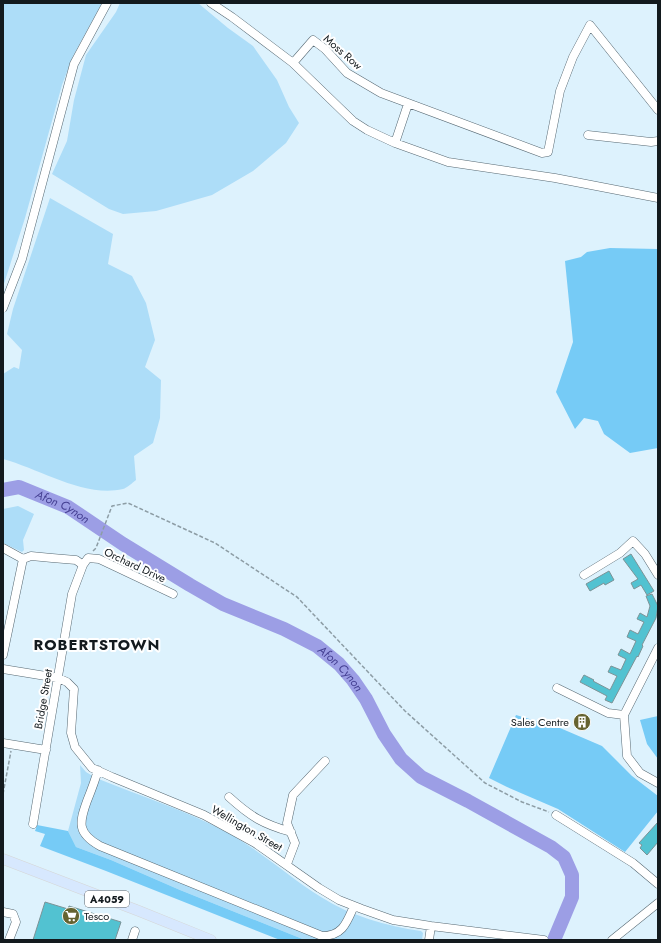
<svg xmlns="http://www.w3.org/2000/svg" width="661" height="943" font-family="Jost,sans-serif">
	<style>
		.green { fill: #adddf8 }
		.forest { fill: #76cbf6 }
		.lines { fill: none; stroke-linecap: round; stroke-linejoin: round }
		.river { stroke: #9c9ee5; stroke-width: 14 }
		.building { fill: #52c2d1; stroke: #7c9397 }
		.minor-casing { stroke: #576973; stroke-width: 9 }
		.major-casing { stroke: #d5d6d6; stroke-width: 11 }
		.path { stroke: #8d9da5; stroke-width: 1.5; stroke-dasharray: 4 2; stroke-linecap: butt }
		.minor { stroke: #fff; stroke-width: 8 }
		.major { stroke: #d7e8fe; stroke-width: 10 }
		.labels { text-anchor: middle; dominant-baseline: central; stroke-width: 4; stroke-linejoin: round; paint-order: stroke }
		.shield { fill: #fff; stroke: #5a5f62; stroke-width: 1 }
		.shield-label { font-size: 10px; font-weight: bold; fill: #131a1e }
		.street-label { font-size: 11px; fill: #131a1e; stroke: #fff }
		.poi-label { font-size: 11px; fill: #131a1e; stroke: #fff; text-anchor: end }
		.water-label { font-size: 12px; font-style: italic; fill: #454093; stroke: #fff }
		.district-label { font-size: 15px; font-weight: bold; letter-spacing: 1px; fill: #131a1e; stroke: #fff }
	</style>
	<rect width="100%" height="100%" fill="#ddf2fd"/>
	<!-- green -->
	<path class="green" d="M3,3H102L73,56L62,85L25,218L3,287Z
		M120,3H198L228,28L253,46L277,80L289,107L299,123L286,143L253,171L212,195L156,211L123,214L109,209L52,174L67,141L74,100L86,55L116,12Z
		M50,198L113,234L108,264L132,276L146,303L155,340L145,367L161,380L160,418L153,443L134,456L136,480C132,483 127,488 123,489C84,498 40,469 3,459V374L14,367L19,369L22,350L7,334L13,309Z
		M18,506L34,514L23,540L24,550L22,552L3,543V509Z
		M80,765L86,772L96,778C140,796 186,810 228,833C261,851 289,877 321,897C351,916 386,926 421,931L423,933L422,940H305L180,890L111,860L76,847L68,831L81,783Z"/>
	<!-- forest -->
	<path class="forest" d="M610,248L658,249V448L630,453L604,434L598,421L584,418L575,429L556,392L573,342L565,261L581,257L587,252Z
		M516,715L560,728L602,746L632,776L658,796V811L625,852L558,809L507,787L489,778Z
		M658,716V759L647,744L640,720Z
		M37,825L68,831L76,847L111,860L180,890L305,940H280L106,871L40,846L45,834L35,831Z"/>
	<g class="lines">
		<!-- river -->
		<path class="river" id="s1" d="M3,490L19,487L68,507L123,544L190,585L223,604L284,629L317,646L339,664L353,680L366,699L384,734L401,759L421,777L468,801L551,847L564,857L572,875V897L554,940"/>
	</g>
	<!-- building -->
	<path class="building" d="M631,554L654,591L647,595L641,585L634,589L631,583L638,579L623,559Z
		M609,571L614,580L605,585L604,583L590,591L586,584Z
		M652,594L658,606L656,618L642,645L643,646L638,657L637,656L612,703L605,700L607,696L580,682L584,675L594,680L593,681L610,690L617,676L608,672L611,666L621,670L626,659L618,655L621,649L630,654L636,641L627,637L630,630L638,634L644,622L637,619L640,613L647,617L650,606L646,596Z
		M578,719L586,720L585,726L578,725Z
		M658,822V842L647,855L640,848L642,845L639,843Z
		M45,902L68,909L69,906L121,922L115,940H33Z"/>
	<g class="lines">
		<defs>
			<path id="minor" d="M211,3L232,17L293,63L353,121L367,130L395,143L448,162L555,178L658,198
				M293,63L313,40L325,49L347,73L381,93L542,153L548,152L560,91L573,57L590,25L658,110
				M588,135L651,142L658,141
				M395,143L408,104
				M3,308L22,259L74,64L107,3
				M3,548L23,559L31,556L52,558L76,560L83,565
				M584,575L620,553L633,541L645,554L658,575
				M658,648L624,715L627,756L640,773L658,783
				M3,655L23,559
				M3,669L58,678L67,682L74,689L71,733L75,747L92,768L112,777L204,815L255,843L319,888L339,900L362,909L393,920L431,926L544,940
				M557,688L608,713L624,715
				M3,743L46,750
				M98,770C95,781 91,791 87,801C79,823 77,833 100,846L322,936C343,936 347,922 354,906
				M229,797C251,817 263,824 291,832
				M556,815L633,863L658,884
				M33,824L72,594L83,565L88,558L99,559L173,594
				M287,864L295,843L287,823L293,795L325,761
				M3,912L13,914L16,922L9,940
				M132,940L135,931
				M429,940L431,926
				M612,940L658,903"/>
			<path id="major" d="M3,859L139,911L211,940"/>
		</defs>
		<!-- minor casing -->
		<use href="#minor" class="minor-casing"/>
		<!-- major casing -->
		<use href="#major" class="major-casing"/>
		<!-- path -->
		<path class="path" d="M93,551L96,548L112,506L128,503L215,543L297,597L405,711L485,783L522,802L549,812
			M3,794L11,751"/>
		<!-- minor -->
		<use href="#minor" class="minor"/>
		<!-- major -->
		<use href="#major" class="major"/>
	</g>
	<!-- icons -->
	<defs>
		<symbol id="building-disc" viewBox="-11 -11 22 22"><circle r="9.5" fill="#656330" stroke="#fff"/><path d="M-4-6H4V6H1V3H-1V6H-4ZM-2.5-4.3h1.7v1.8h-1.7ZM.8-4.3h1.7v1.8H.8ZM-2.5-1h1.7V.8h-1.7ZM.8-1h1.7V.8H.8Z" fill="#fff"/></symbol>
		<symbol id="supermarket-disc" viewBox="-11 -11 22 22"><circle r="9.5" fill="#656330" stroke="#fff"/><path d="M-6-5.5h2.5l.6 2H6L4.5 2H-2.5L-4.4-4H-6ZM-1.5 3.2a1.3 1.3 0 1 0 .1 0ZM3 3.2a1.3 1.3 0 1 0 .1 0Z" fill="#fff"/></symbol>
	</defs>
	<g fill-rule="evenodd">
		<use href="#building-disc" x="572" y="712" width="20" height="20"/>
		<use href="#supermarket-disc" x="61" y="906" width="20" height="20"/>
	</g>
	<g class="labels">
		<!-- shield labels -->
		<rect class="shield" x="85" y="891" width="44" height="16" rx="3"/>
		<g class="shield-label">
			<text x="107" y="899">A4059</text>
		</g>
		<!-- street labels -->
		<g class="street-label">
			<text transform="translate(343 52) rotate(41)">Moss Row</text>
			<text transform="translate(135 565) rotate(25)">Orchard Drive</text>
			<text transform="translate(43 699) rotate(-80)">Bridge Street</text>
			<text transform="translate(247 828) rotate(30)">Wellington Street</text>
		</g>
		<!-- poi labels -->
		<g class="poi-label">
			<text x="569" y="722">Sales Centre</text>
			<text x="84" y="916" text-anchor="start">Tesco</text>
		</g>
		<!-- water labels -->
		<g class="water-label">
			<text stroke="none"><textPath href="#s1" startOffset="64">Afon Cynon</textPath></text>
			<text stroke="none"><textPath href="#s1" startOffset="388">Afon Cynon</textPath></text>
		</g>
		<!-- district labels -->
		<g class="district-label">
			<text x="97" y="645">ROBERTSTOWN</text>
		</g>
	</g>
	<!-- border -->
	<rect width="661" height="943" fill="none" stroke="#131a1e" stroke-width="8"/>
</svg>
